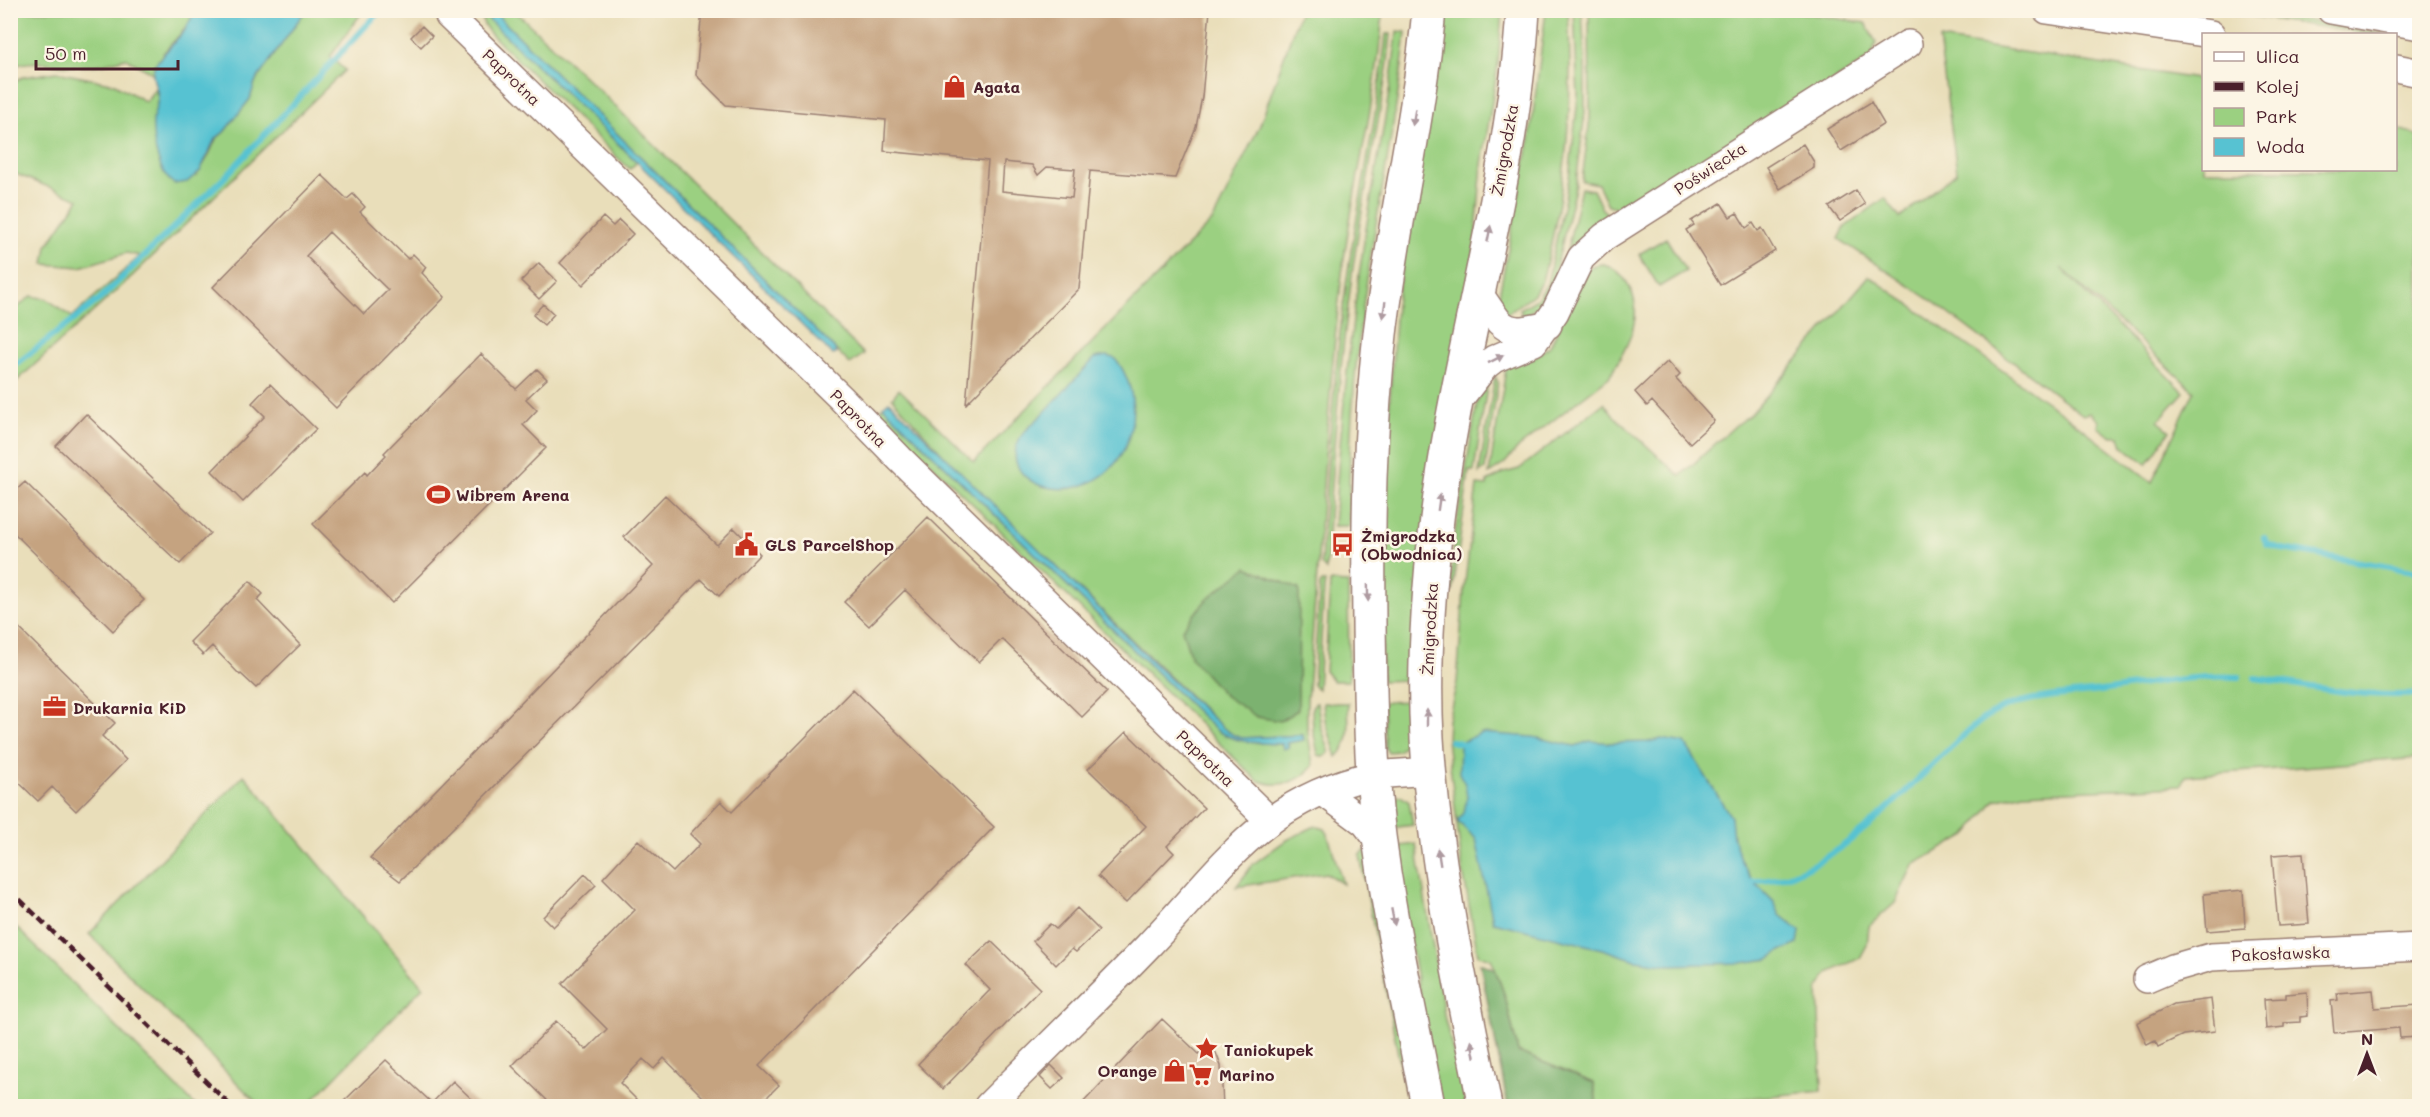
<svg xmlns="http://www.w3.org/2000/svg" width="2430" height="1117" font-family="Mali,sans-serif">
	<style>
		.green { fill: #9bd081; stroke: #727856; stroke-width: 1.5 }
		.forest { fill: #7cb26f; stroke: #63684d; stroke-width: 1.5 }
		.water { fill: #57c2d2; stroke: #50707e; stroke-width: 1.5 }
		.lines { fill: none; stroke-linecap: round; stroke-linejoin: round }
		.stream { stroke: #57c2d2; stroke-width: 6 }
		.building { fill: #c5a380; fill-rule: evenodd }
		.minor-casing { stroke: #9a7e72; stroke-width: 30 }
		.major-casing { stroke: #9a7e72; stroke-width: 36 }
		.minor { stroke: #fff; stroke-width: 27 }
		.major { stroke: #fff; stroke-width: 33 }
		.rail { stroke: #4a1f2b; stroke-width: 4.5; stroke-dasharray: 9 4.5; stroke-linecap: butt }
		.oneway { fill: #ae9aa0 }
		.labels { text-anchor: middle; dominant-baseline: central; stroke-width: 5; stroke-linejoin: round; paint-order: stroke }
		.street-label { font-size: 16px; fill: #4a1f2b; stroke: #fcf5e5 }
		.poi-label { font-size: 16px; font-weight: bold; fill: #4a1f2b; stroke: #fcf5e5; text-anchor: start }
	</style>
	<rect width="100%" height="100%" fill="#fcf5e5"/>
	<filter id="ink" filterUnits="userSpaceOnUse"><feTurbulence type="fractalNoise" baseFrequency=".0167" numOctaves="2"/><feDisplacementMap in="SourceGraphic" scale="12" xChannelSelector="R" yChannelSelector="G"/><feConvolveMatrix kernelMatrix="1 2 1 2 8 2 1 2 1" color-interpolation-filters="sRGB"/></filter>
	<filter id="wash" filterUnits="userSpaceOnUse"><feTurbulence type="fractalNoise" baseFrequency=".008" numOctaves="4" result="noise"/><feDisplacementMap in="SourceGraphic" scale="24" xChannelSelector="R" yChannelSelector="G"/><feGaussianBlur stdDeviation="1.35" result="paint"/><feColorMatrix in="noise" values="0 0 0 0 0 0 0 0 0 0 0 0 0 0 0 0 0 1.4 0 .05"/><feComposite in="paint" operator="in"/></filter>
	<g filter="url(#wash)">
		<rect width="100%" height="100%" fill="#e9deba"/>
		<!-- green -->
		<path class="green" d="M11,11H195C188,35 156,50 154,74L125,58C108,64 93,67 75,66C51,65 34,58 11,67Z
			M305,11H363L330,57L345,70L125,283L11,386V313L31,296L47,299L72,317L140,256L127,253L80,267L44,264L47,246L79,199L11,172L10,83L23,77L57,72L115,84L146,102L155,88L158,98L153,124L157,155L196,176L208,157L216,139L224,132L250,99L255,82Z
			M493,11H515L602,93L864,354L850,364Z
			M1300,11H1382V22C1375,107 1352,189 1342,274C1325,415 1320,558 1307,700V725L1313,766C1300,783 1277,789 1257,780L879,413L883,406L1216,730C1240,744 1255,743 1282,744L1283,748L1287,743L1303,740V735L1242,738L1235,736L1222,727L961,474L892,398L899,389L974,462L1213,220L1260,125Z
			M1441,11H1502L1498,64L1482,164L1475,244L1414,680L1382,681V521L1396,305Z
			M1546,11H1568C1574,102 1566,193 1542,281L1534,294L1506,314L1500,306L1499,295L1530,138Z
			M1574,11H1582L1585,62V112L1576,184L1553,281L1540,305L1525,315H1522L1520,309L1537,299L1547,284L1569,178L1578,97Z
			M1589,11H1791L1865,23L1876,42L1872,57L1635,205L1630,200L1618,208L1608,205L1598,184L1582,181L1590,117Z
			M2218,11H2255L2384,34H2366Z
			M481,14L488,19L637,162L630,169L619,159L489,32L484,25Z
			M1397,31L1406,32C1398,111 1381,188 1369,267C1355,353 1348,439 1349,526H1334C1340,428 1350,331 1365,235C1376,167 1390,100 1397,31Z
			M1386,34H1391L1388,62C1377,133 1362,203 1352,274C1339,372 1331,471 1326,570L1321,565C1327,467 1334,369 1348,271C1360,192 1378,114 1386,34Z
			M1939,39L2203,80L2204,170H2396V129L2419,136V758L2186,776L2181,786L2024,793L1995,800L1967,835L1913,865L1895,903L1869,926L1867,945L1860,958L1828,973L1818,988L1822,1091L1666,1106H1597L1594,1083L1518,1052C1511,1020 1504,989 1491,959L1478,955L1462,866L1447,739L1448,720L1457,682L1464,590L1477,485L1487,486V482L1504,473L1519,469L1604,403L1612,414L1680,476L1737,424L1751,414L1869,276L2062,413L2152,482L2194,391L2061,268L2184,392L2158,421L2170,431L2147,464L2123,446L2120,436H2110L2098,427L2099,421L2090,413L2083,415L1935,303L1839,239L1845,227L1885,198L1900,218L1957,172Z
			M1581,188L1593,190L1602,209L1610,216L1594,227L1567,251Z
			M1666,238L1686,271L1659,287L1639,254Z
			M1604,264C1614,267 1620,272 1626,281C1648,313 1627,348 1609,377L1519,447L1504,464L1489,474L1507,363L1533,358L1550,346L1587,269L1594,265Z
			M1489,374L1474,471H1469L1453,591H1450L1455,533L1477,403Z
			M1495,376L1498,382L1485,469L1479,473Z
			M1322,582H1325L1324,589L1318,689L1313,685L1320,585Z
			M1330,582L1348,583L1349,681H1333L1325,671Z
			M1415,701L1408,741L1399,751L1388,752L1385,748L1383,702Z
			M1315,703H1317L1321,726L1329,750V753L1324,757L1318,755L1313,730L1312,707Z
			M1323,703H1348C1348,723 1353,742 1337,757L1325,720Z
			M244,775L423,987L307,1106H260L89,934Z
			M1401,796L1409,802L1413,825L1391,828L1390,801L1394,797Z
			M1315,826L1325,829L1328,835L1343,884L1326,873L1236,887L1253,864L1285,841Z
			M1416,844L1445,1020L1467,1106H1440L1393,847Z
			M1364,851H1367L1416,1106H1408L1360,856Z
			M11,922L196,1106H11Z"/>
		<!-- forest -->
		<path class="forest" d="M1247,567L1299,589L1298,710L1280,721L1257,717L1224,695L1191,658L1182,629L1207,599Z
			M1480,963L1495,969L1505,996L1518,1052L1594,1083L1597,1106H1508Z"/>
		<!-- water -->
		<path class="water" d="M195,11H305L255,82L250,99L224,132L215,139L200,171L187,182L174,184C158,173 152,141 153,122C153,114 157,107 158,99C159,86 147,76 157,62L185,30Z
			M494,12L835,349L836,354L833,355L630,155L488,19Z
			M1107,356L1116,359C1131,380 1136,402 1131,428C1113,519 990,495 1020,438C1024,430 1035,422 1042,415C1059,396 1077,377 1095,358Z
			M889,401L1161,670L1222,727L1235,736L1242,738L1303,735L1304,740L1287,743L1289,747L1283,749L1282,744C1255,743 1240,744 1216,730L883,406Z
			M1481,733L1533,737L1575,746L1590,741L1612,743L1648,742L1661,739L1685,743L1731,817L1733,838L1743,864L1753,881L1774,902L1780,915L1800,931L1798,944L1781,951L1769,959L1741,963L1669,965L1636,960L1602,949L1493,922L1476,839L1457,821L1464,813L1467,797L1465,784L1459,773L1460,743Z"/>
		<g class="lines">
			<!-- stream -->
			<path class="stream" d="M10,369L100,299L225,177L381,10
				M2264,538L2267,544L2282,549L2420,572
				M2255,678C2310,686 2364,699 2420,694
				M1451,741L1460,743
				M1753,881C1823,884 1900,795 1948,750C1962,737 1976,722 1993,713C2022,696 2068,695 2100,691C2147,685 2192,674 2239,677"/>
		</g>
		<g id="blocks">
			<!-- building -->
			<path class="building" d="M702,10H1210L1202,97L1196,127L1175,178L1090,171L1079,289L966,404L988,161L884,151L886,120L726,105L696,75ZM1004,162L1032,165L1038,175L1047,167L1075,169L1072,198L1002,191Z
				M422,26L432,36L421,47L411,37Z
				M1871,102L1884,124L1841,151L1827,129Z
				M1803,144L1814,162V168L1780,189L1766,167Z
				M322,175L347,199L353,194L365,207L360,212L408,259L413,254L426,267L422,273L445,297L336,408L213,287ZM329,232L388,290L364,314L306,256Z
				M1856,190L1865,204L1840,221L1829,207Z
				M1721,203L1730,217L1737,213L1746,228L1753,223L1758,231L1762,228L1775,251L1720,285L1686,230L1694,225L1691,221Z
				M603,217L613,226L619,220L633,234L583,285L560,263Z
				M539,263L557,281L539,299L521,281Z
				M543,304L554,314L544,325L533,315Z
				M481,354L516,389L537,369L547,379L526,399L537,410L523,425L546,448L392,603L313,524L365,472L367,475L386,455L384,453Z
				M1668,361L1680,375L1676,379L1714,421L1690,443L1652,401L1647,406L1635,392Z
				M270,384L316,429L243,502L212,471L265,416L252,403Z
				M86,414L210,533L180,564L56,446Z
				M25,482L144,600L113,631L10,529V496Z
				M665,495L717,545L734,528L760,554L719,596L701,579L400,881L370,858L653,566L624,537Z
				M928,517L1107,692L1082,717L1002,639L979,662L905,590L869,626L844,602Z
				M250,581L263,594L257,600L300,645L256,688L241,674L240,675L212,646L203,655L190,642Z
				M10,619L115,723L102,736L126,760L76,811L52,787L38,801L10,774Z
				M853,689L994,827L759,1066L779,1085L757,1107H713L664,1058L654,1069L643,1059L620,1083L644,1107H554L512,1066L556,1021L586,1050L607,1029L562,984L635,910L603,878L638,840L673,872L700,844L690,834L721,801L732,812Z
				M1126,732L1204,808L1167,846L1174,853L1126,903L1098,876L1146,826L1088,769Z
				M2303,853L2309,924L2278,926L2272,855Z
				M585,874L596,885L553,927L543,917Z
				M2243,890L2245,928L2207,931L2204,894Z
				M1077,908L1099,930L1076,952L1072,949L1056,965L1033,941L1050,924L1056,929Z
				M991,941L1040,989L943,1089L918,1064L990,990L966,965Z
				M2373,990L2375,1008L2420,1005V1037L2400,1038L2399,1028L2334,1033L2331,1001L2338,1000L2337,993Z
				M2307,992L2308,1016L2300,1017V1022L2284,1023V1027L2266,1029L2264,999L2286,998V994Z
				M2211,999L2215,1031L2183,1035L2158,1047L2155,1041L2147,1045L2137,1023L2174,1004Z
				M1162,1019L1199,1054L1209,1045L1216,1053L1221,1066L1223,1107H1079Z
				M386,1060L432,1103L453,1081L480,1107H338Z
				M1051,1065L1064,1078L1052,1089L1040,1077Z"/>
		</g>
	</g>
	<g filter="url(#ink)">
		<use href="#blocks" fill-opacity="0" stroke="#9a7e72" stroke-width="1.5"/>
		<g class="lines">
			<defs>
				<path id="minor" d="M2047,10L2211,34
					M2331,10L2420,26
					M449,16L841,398L900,459L1269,820
					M2396,68L2420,73
					M1478,292C1503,328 1502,337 1548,325
					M1457,402L1485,366L1494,359L1534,342L1555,312L1581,258L1604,237L1908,44
					M1323,792L1365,823L1380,842
					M2147,979L2173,968L2211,957L2420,947
					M988,1106C1041,1053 1096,1000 1148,946C1220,871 1261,800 1370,776C1389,773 1410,773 1429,771"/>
				<path id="major" d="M1428,1106C1411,1014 1389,921 1378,828C1370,760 1370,691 1369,623C1368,527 1369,430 1380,334C1393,226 1419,119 1429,10
					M1485,1106C1461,985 1434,862 1427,738C1423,668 1428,596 1436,527C1456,355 1513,183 1523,10"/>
			</defs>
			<!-- minor casing -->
			<use href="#minor" class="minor-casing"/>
			<!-- major casing -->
			<use href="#major" class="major-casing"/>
			<!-- minor -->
			<use href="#minor" class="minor"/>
			<!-- major -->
			<use href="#major" class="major"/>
			<!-- rail -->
			<path class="rail" d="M10,890L231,1106"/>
		</g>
		<!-- one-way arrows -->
		<defs><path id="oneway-solid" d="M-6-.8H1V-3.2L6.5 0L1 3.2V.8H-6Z" transform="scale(1.5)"/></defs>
		<g class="oneway">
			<use href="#oneway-solid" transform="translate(1414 117) rotate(100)"/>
			<use href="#oneway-solid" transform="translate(1489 234) rotate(-79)"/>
			<use href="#oneway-solid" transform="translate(1384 310) rotate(99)"/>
			<use href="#oneway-solid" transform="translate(1496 359) rotate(-27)"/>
			<use href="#oneway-solid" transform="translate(1439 502) rotate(-82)"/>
			<use href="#oneway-solid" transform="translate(1368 593) rotate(89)"/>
			<use href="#oneway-solid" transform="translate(1427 718) rotate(-90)"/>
			<use href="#oneway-solid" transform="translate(1439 857) rotate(-99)"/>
			<use href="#oneway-solid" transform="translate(1393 917) rotate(79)"/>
			<use href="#oneway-solid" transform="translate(1473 1049) rotate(-101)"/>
		</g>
	</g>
	<!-- icons -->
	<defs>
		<symbol id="shop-bare" viewBox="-9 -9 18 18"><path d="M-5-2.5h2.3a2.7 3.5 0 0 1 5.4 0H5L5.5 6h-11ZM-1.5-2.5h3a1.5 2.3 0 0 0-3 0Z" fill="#c8321e" stroke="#fcf5e5" stroke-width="2.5" paint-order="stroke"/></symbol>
		<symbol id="stadium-bare" viewBox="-9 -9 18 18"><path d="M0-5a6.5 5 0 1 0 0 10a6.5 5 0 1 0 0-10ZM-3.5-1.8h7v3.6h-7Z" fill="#c8321e" stroke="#fcf5e5" stroke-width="2.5" paint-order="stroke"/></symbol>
		<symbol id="civic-bare" viewBox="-9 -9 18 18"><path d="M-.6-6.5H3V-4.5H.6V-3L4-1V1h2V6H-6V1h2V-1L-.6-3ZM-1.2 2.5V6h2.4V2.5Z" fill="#c8321e" stroke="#fcf5e5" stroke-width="2.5" paint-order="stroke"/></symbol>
		<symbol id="bus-bare" viewBox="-9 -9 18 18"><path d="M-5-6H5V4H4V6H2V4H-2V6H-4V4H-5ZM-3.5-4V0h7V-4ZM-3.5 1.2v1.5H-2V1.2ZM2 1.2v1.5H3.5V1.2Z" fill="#c8321e" stroke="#fcf5e5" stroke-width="2.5" paint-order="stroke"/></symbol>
		<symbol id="office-bare" viewBox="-9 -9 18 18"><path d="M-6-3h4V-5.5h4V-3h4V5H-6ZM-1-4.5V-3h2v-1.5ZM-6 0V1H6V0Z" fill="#c8321e" stroke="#fcf5e5" stroke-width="2.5" paint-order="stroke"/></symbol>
		<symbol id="sight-bare" viewBox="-9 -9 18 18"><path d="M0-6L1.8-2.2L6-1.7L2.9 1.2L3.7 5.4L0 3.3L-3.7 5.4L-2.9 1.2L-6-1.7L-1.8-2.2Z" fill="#c8321e" stroke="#fcf5e5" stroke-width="2.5" paint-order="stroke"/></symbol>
		<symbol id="supermarket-bare" viewBox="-9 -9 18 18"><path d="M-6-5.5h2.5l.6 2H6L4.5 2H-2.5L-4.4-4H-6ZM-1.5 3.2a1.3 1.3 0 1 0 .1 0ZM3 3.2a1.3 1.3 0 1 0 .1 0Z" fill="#c8321e" stroke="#fcf5e5" stroke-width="2.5" paint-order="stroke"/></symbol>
	</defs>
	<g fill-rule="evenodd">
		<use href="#shop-bare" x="938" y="70" width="33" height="33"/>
		<use href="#stadium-bare" x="422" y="478" width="33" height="33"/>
		<use href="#civic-bare" x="730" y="528" width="33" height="33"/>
		<use href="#bus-bare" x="1326" y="528" width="33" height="33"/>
		<use href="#office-bare" x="38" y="690" width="33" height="33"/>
		<use href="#sight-bare" x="1190" y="1032" width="33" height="33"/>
		<use href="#shop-bare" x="1158" y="1054" width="33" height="33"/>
		<use href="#supermarket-bare" x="1184" y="1058" width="33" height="33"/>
	</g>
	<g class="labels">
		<!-- street labels -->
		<g class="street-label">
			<text transform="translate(512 77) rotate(44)">Paprotna</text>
			<text transform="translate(1504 150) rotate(-80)">Żmigrodzka</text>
			<text transform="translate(1710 168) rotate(-33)">Poświęcka</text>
			<text transform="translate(859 418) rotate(46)">Paprotna</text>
			<text transform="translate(1429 629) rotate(-87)">Żmigrodzka</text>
			<text transform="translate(1206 758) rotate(44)">Paprotna</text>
			<text transform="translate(2281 953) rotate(-2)">Pakosławska</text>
		</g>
		<!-- poi labels -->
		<g class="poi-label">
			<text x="973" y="86">Agata</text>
			<text x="456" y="494">Wibrem Arena</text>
			<text x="1361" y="535">Żmigrodzka<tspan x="1361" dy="18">(Obwodnica)</tspan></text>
			<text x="765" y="544">GLS ParcelShop</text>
			<text x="73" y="707">Drukarnia KiD</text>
			<text x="1224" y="1049">Taniokupek</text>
			<text x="1157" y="1070" text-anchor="end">Orange</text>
			<text x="1219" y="1074">Marino</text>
		</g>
	</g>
	<!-- margin -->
	<rect width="2430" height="1117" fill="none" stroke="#fcf5e5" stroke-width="36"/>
	<!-- legend -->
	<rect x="2202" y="33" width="195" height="138" fill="#fcf5e5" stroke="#b59f9b" stroke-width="1.5"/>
	<rect x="2214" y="52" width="30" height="9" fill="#ffffff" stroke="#b59f9b" stroke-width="1.5"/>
	<text x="2256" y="63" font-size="18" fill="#4a1f2b">Ulica</text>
	<rect x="2214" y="82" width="30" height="9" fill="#4a1f2b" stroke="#b59f9b" stroke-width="1.5"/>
	<text x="2256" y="93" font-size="18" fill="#4a1f2b">Kolej</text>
	<rect x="2214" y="108" width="30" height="18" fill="#9bd081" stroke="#b59f9b" stroke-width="1.5"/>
	<text x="2256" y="123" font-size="18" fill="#4a1f2b">Park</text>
	<rect x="2214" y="138" width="30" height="18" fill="#57c2d2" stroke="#b59f9b" stroke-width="1.5"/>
	<text x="2256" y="153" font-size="18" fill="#4a1f2b">Woda</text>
	<!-- north arrow -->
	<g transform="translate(2367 1054)" stroke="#fcf5e5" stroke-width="4.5" paint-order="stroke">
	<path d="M0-4.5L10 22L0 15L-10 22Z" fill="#4a1f2b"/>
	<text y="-9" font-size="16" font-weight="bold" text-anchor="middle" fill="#4a1f2b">N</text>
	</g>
	<!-- scale -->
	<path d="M36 60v9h142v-9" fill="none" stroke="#4a1f2b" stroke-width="3"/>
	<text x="45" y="60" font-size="18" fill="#4a1f2b" stroke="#fcf5e5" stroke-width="4.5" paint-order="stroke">50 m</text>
</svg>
